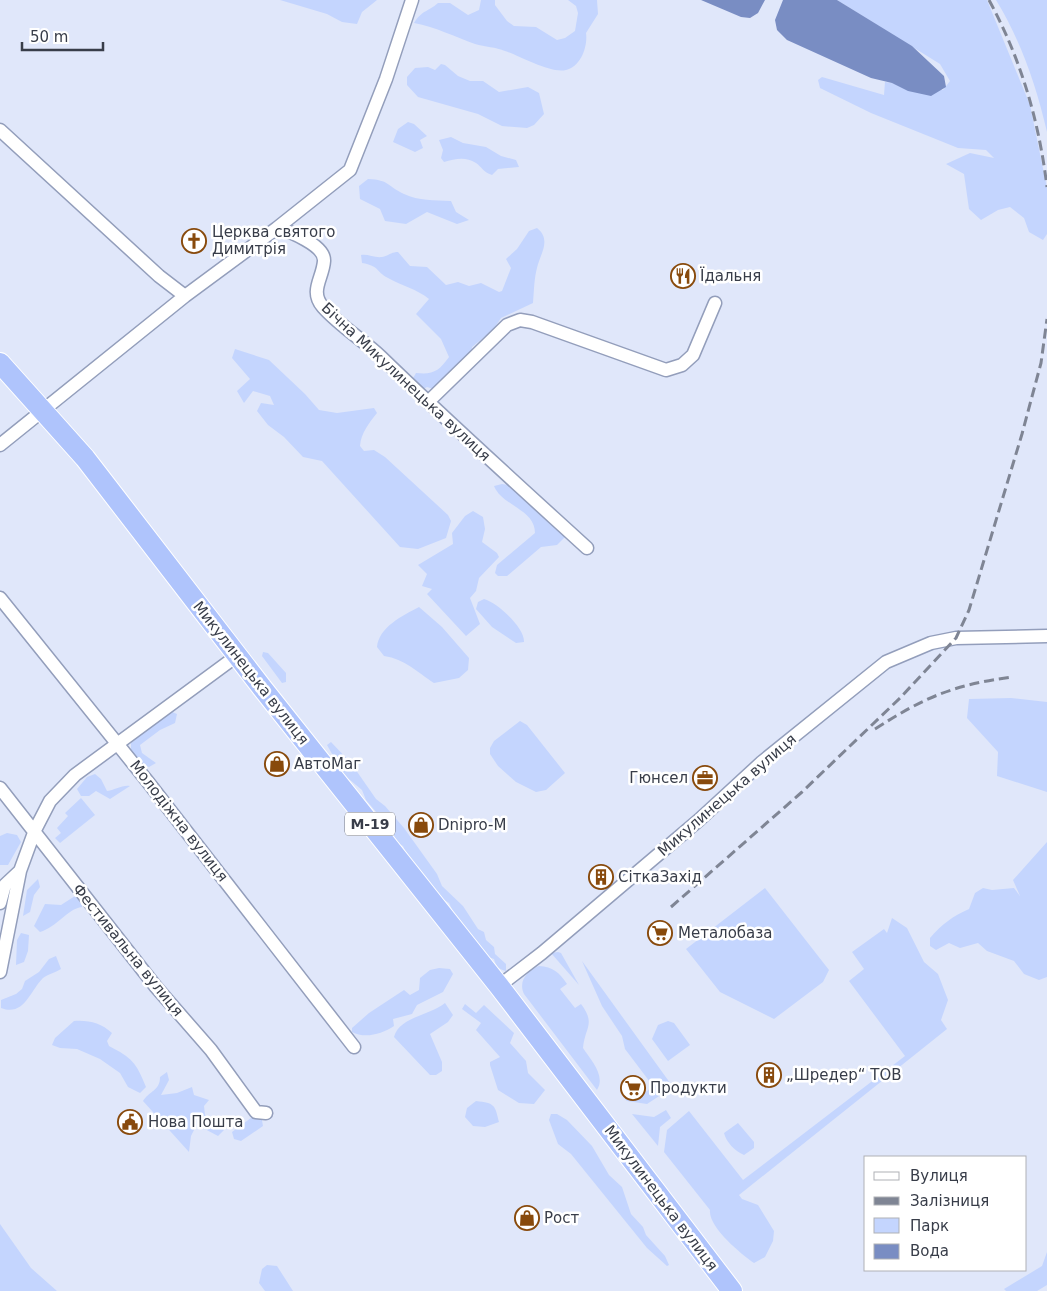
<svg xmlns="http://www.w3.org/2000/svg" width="1047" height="1291" font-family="'DejaVu Sans',sans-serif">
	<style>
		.green { fill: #c4d5fe }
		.water { fill: #798dc3 }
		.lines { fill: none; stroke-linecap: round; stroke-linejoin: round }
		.minor-casing { stroke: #939ebb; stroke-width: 15 }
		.trunk-casing { stroke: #fff; stroke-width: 22 }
		.minor { stroke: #fff; stroke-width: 12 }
		.trunk { stroke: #afc4fc; stroke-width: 20 }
		.rail { stroke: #7f8594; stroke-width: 3; stroke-dasharray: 10 5; stroke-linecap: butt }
		.labels { text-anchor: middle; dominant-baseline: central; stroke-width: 5; stroke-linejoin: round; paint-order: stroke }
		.shield { fill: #fff; stroke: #747780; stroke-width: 1 }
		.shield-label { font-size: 14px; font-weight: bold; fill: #383d49 }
		.poi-label { font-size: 15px; fill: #383d49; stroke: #fff; text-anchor: start }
		.street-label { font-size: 15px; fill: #383d49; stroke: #fff }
	</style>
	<rect width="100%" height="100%" fill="#e0e7fa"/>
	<!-- green -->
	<path class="green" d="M280,0H377L362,12L357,24L342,22L327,14Z
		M481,0H495V5L507,21L514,26L536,27L557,40L565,38L575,31L578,13L576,6L568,0H597L598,14L586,33C588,46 581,67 566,70C551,74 520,56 505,51C496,47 485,47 475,44C455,37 436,27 414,23C422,10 428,12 438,3H450L468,15L479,10Z
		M837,0H987L1030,105L1047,188V234L1043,240L1029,232L1024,218L1010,207L998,210L981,220L969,209L964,174L946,164L970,153L994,158L986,150L958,148L871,113L820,88L818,80L822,77L884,95L885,82L943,90L950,81L940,64Z
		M996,0H1047V132C1036,85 1021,41 996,0Z
		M441,64L445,65L458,76L470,81H483L499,92L528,87L539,93L544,114L534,125L527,128L502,126L478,114L418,97L407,85V77L415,68L428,67L435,70Z
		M408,122L414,124L427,136L420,140L423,148L415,152L393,142L398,129Z
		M451,137L463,143L486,147L501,156L516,160L519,167L498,169L492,175C483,172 482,167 476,163C465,156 455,159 444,162L441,158L443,150L439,140Z
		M368,179C390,180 387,186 404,194C419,201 434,200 451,201L456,212L469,220L457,224L427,212L406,224L385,221L380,209L360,199L359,186Z
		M537,228C552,240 540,254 537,268C534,279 534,292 533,303L501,318L493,330L472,347L471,358L440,391L427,387L421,390L412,380L416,373C433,375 439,371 449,357L441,339L416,314L429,299C417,289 402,286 388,278C375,271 380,266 362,263L361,255C368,254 375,258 382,257C388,256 391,252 398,252L410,266L427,267L446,285L458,282L469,286L481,283L499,292L502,291L511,268L506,259L517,249L529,231Z
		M235,349L269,360L305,394L319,410L337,413L374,408L377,413C369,423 361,433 360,446L364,451L374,450L385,457L448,515L451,521L446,538L418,549L400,547L322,461L303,457L284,437L268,425L257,411L261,403L274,405L270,396L253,391L244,403L237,391L250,379L232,358Z
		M502,484L515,486L564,532L565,537L557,545L541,547L507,576H498L495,573L497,565L535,533C535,509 502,506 494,486Z
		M473,511L483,517L485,529L482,542L497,553L499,557L479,578L476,591L470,598L480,624L466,636L427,594L432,589L422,586L427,574L418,565L453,544L452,533L465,516Z
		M484,599C498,603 525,628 524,642L516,643L492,627L476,609L478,602Z
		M419,607L442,627L469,658L468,670L459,678L434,683C417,672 405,659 384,656L377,647C379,627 402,616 419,607Z
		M263,652L268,653L286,673V682L282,683L262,656Z
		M1011,698L1047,702V792L997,776L998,752L967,718L969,699Z
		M170,711L177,714L175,723L160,730L140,745L142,753L156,763L149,767L141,764L131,751V743Z
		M520,721L527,725L565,773L546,790L536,792L516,782L498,766L490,754V748L494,741Z
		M331,742L351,763L376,799L385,806L404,828L437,874L442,886L463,906L478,929L484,932L486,940L494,947L495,954L506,964V971C498,969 496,966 494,959L488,957C483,950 474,941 471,934L466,931L458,922L449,903L438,896C436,885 409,861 403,846L398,843L392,832L384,824L382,819L366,800L362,790L344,775L327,745Z
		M95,774L101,779L107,791C116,790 121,785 130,786L110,799L96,791L89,796H81L77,789L87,777Z
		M81,798L95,815L60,843L55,838L61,833L57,828L68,816L65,813Z
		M7,833L17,835L21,842L8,865H0V836Z
		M1047,842V977L1039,980L1024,974L1014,961L987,951L978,943L960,948L949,943L936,950L930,946V938C942,924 953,916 969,909L975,893L983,888L992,890L1014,888L1020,896L1013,880Z
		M38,879L40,887L34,895L30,912L23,916L27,890Z
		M765,888L829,970L823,982L774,1019L720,992L686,949Z
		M75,896L83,899L82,907C67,909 57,927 40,932L34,926L45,904L61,905Z
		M892,918L907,928L924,962L938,974L948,1000L941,1020L947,1029L739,1195L742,1199L758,1205L774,1231L773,1241L765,1257L754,1263C741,1254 708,1227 710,1210L664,1152L667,1130L689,1111L743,1180L905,1056L849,981L864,969L852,952L884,929L887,933Z
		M21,933L29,935L28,951L24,962L16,965L17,940Z
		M558,952L561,953L579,985L551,953Z
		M56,956L61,969C55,973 48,974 43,978C30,991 24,1017 1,1008V1000L16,994L22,989L25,981L39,972L49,959Z
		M582,961L673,1087L647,1104L627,1101L625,1099L629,1096H641L653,1086L625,1049L622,1036L602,1006Z
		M539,966C553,967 559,972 567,984L560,989L575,1008L581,1004C596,1024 585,1027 583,1048C591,1060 606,1076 597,1090L524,994C518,981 527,971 539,966Z
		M439,968L450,969L453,974L443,992L417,1005L412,1014L393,1019L394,1026C382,1034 365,1039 352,1032V1028L369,1013L404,990L410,995L419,990L420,978L430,970Z
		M445,1003L453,1015L448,1022L430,1034L442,1062V1071L436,1075H430L394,1037C399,1017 431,1015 445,1003Z
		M465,1004L476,1013L484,1005L514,1033L510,1043L526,1061L528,1073L545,1090L534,1104L519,1103L498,1090L490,1065V1062L500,1057L476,1030L481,1023L462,1009Z
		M74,1021C89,1020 101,1023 112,1033L107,1041L109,1046C132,1058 136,1062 146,1087L140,1093L128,1087L120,1073L100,1059L77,1049L60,1048L52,1045L55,1038Z
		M668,1021L674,1023L690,1045L668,1061L652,1039L658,1025Z
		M167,1072L169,1080L161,1095L177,1093L192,1087L194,1095L209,1100L204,1106L205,1115L219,1124L224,1130L218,1136L203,1128H195L191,1136L189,1152L143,1101C149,1091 160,1091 160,1077Z
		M476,1101C495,1103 495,1105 499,1122L485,1127L473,1126L465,1117L467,1108Z
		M666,1110L671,1118L660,1127L658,1146L632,1114L654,1117Z
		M551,1114H557L567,1120L592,1146L609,1175L622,1187L631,1214L643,1227L646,1235L665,1256L669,1265L667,1266L647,1248L571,1154L558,1144L549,1120Z
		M255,1115H261L263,1126L241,1141L234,1139L232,1132Z
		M738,1123L754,1142V1148L744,1155C735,1151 726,1142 724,1133Z
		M0,1224L31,1268L57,1291H0Z
		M1047,1252V1285L1037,1291H1006L1004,1289L1042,1266Z
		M267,1265L277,1266L293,1291H265L259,1283L262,1269Z"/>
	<!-- water -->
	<path class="water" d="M701,0H765L758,13L750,18L741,17Z
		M783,0H837L912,46L944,76L946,87L931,96L908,91L892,83L871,78L787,40L777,30L775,20Z"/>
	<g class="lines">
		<defs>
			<path id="minor" d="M0,130L159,276L185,296
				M277,228L350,170L386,79L412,0
				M428,402L507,325L520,320L532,322L666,370L682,365L693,355L715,303
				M0,445L185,296L277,228C289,231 325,245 324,261C323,278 309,291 323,307C340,326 363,340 381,357C448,422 518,485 587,548
				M0,598L148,782L354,1047
				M0,788L156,987L211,1050L256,1112L266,1113
				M0,903L5,885L20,871
				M0,972L20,871L35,830L50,801L75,775L238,655
				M499,986L542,953L699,820L762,762L886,662L931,643L956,638L1047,636"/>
			<path id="trunk" d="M0,363L85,458L263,689L499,986L732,1291"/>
		</defs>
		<!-- minor casing -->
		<use href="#minor" class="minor-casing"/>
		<!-- trunk casing -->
		<use href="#trunk" class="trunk-casing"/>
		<!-- minor -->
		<use href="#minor" class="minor"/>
		<!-- trunk -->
		<use href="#trunk" class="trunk"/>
		<!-- rail -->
		<path class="rail" d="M989,0C1021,59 1039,121 1047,187
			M875,729C925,697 953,685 1012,677
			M671,907L802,792L900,698L956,638L969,610L1022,434L1041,363L1047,319"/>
	</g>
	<!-- icons -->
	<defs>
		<symbol id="church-ring" viewBox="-11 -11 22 22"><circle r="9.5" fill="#fff" stroke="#884a0c" stroke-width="1.5"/><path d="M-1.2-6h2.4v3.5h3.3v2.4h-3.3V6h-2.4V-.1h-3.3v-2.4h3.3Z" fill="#884a0c"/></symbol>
		<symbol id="restaurant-ring" viewBox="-11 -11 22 22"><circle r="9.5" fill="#fff" stroke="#884a0c" stroke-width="1.5"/><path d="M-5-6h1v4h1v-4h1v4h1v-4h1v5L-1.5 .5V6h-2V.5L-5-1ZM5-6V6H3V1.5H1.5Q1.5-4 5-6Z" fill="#884a0c"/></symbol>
		<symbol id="shop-ring" viewBox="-11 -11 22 22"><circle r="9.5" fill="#fff" stroke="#884a0c" stroke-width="1.5"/><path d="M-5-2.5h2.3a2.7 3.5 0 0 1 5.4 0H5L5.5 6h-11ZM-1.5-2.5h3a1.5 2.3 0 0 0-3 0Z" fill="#884a0c"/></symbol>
		<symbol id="office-ring" viewBox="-11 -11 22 22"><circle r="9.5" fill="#fff" stroke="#884a0c" stroke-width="1.5"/><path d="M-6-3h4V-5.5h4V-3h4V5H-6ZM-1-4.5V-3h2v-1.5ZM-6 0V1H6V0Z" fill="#884a0c"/></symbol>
		<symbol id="building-ring" viewBox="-11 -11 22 22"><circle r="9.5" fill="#fff" stroke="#884a0c" stroke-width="1.5"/><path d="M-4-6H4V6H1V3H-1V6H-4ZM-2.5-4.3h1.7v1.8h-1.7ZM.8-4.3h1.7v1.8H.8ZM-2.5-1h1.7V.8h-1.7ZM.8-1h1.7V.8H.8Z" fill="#884a0c"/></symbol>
		<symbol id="supermarket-ring" viewBox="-11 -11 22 22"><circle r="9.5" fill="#fff" stroke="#884a0c" stroke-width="1.5"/><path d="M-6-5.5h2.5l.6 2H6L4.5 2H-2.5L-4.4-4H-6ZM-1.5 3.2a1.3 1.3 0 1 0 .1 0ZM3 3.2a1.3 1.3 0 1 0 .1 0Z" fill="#884a0c"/></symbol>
		<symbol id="civic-ring" viewBox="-11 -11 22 22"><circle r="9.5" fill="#fff" stroke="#884a0c" stroke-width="1.5"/><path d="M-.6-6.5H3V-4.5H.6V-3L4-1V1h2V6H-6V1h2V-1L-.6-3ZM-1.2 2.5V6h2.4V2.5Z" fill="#884a0c"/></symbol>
	</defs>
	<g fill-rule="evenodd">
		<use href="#church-ring" x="180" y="227" width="28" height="28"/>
		<use href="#restaurant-ring" x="669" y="262" width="28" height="28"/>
		<use href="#shop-ring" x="263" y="750" width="28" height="28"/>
		<use href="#office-ring" x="691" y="764" width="28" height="28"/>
		<use href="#shop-ring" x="407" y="811" width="28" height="28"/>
		<use href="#building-ring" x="587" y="863" width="28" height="28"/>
		<use href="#supermarket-ring" x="646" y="919" width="28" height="28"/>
		<use href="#building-ring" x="755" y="1061" width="28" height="28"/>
		<use href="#supermarket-ring" x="619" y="1074" width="28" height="28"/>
		<use href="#civic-ring" x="116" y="1108" width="28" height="28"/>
		<use href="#shop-ring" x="513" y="1204" width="28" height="28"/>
	</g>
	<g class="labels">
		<!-- shield labels -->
		<rect class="shield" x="345" y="812.5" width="50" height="23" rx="4"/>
		<g class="shield-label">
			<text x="370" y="824">М-19</text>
		</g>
		<!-- poi labels -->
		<g class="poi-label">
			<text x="212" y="232">Церква святого<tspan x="212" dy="17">Димитрія</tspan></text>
			<text x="700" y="276">Їдальня</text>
			<text x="294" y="764">АвтоМаг</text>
			<text x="688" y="778" text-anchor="end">Гюнсел</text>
			<text x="438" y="825">Dnipro-M</text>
			<text x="618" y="877">СіткаЗахід</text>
			<text x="678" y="933">Металобаза</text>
			<text x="786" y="1075">„Шредер“ ТОВ</text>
			<text x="650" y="1088">Продукти</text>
			<text x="148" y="1122">Нова Пошта</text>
			<text x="544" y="1218">Рост</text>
		</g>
		<!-- street labels -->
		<g class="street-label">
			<text transform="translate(406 382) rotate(43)">Бічна Микулинецька вулиця</text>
			<text transform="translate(251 673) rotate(52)">Микулинецька вулиця</text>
			<text transform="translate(727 795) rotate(-41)">Микулинецька вулиця</text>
			<text transform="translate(179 821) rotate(52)">Молодіжна вулиця</text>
			<text transform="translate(128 950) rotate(51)">Фестивальна вулиця</text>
			<text transform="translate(661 1198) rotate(53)">Микулинецька вулиця</text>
		</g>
	</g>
	<!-- legend -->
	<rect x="864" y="1156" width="162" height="115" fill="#ffffff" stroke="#afb1b6"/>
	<rect x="874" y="1172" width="25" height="8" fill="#ffffff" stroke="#afb1b6"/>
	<text x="910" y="1181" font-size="15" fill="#383d49">Вулиця</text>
	<rect x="874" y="1197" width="25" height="8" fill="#7f8594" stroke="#afb1b6"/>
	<text x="910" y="1206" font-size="15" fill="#383d49">Залізниця</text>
	<rect x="874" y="1218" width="25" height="15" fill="#c4d5fe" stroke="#afb1b6"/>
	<text x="910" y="1231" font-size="15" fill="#383d49">Парк</text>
	<rect x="874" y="1244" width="25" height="15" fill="#798dc3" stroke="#afb1b6"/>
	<text x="910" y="1256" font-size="15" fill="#383d49">Вода</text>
	<!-- scale -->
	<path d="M22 42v8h81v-8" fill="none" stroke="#383d49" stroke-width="2.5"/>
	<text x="30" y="42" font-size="15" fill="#383d49" stroke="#ffffff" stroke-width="4" paint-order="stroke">50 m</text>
</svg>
